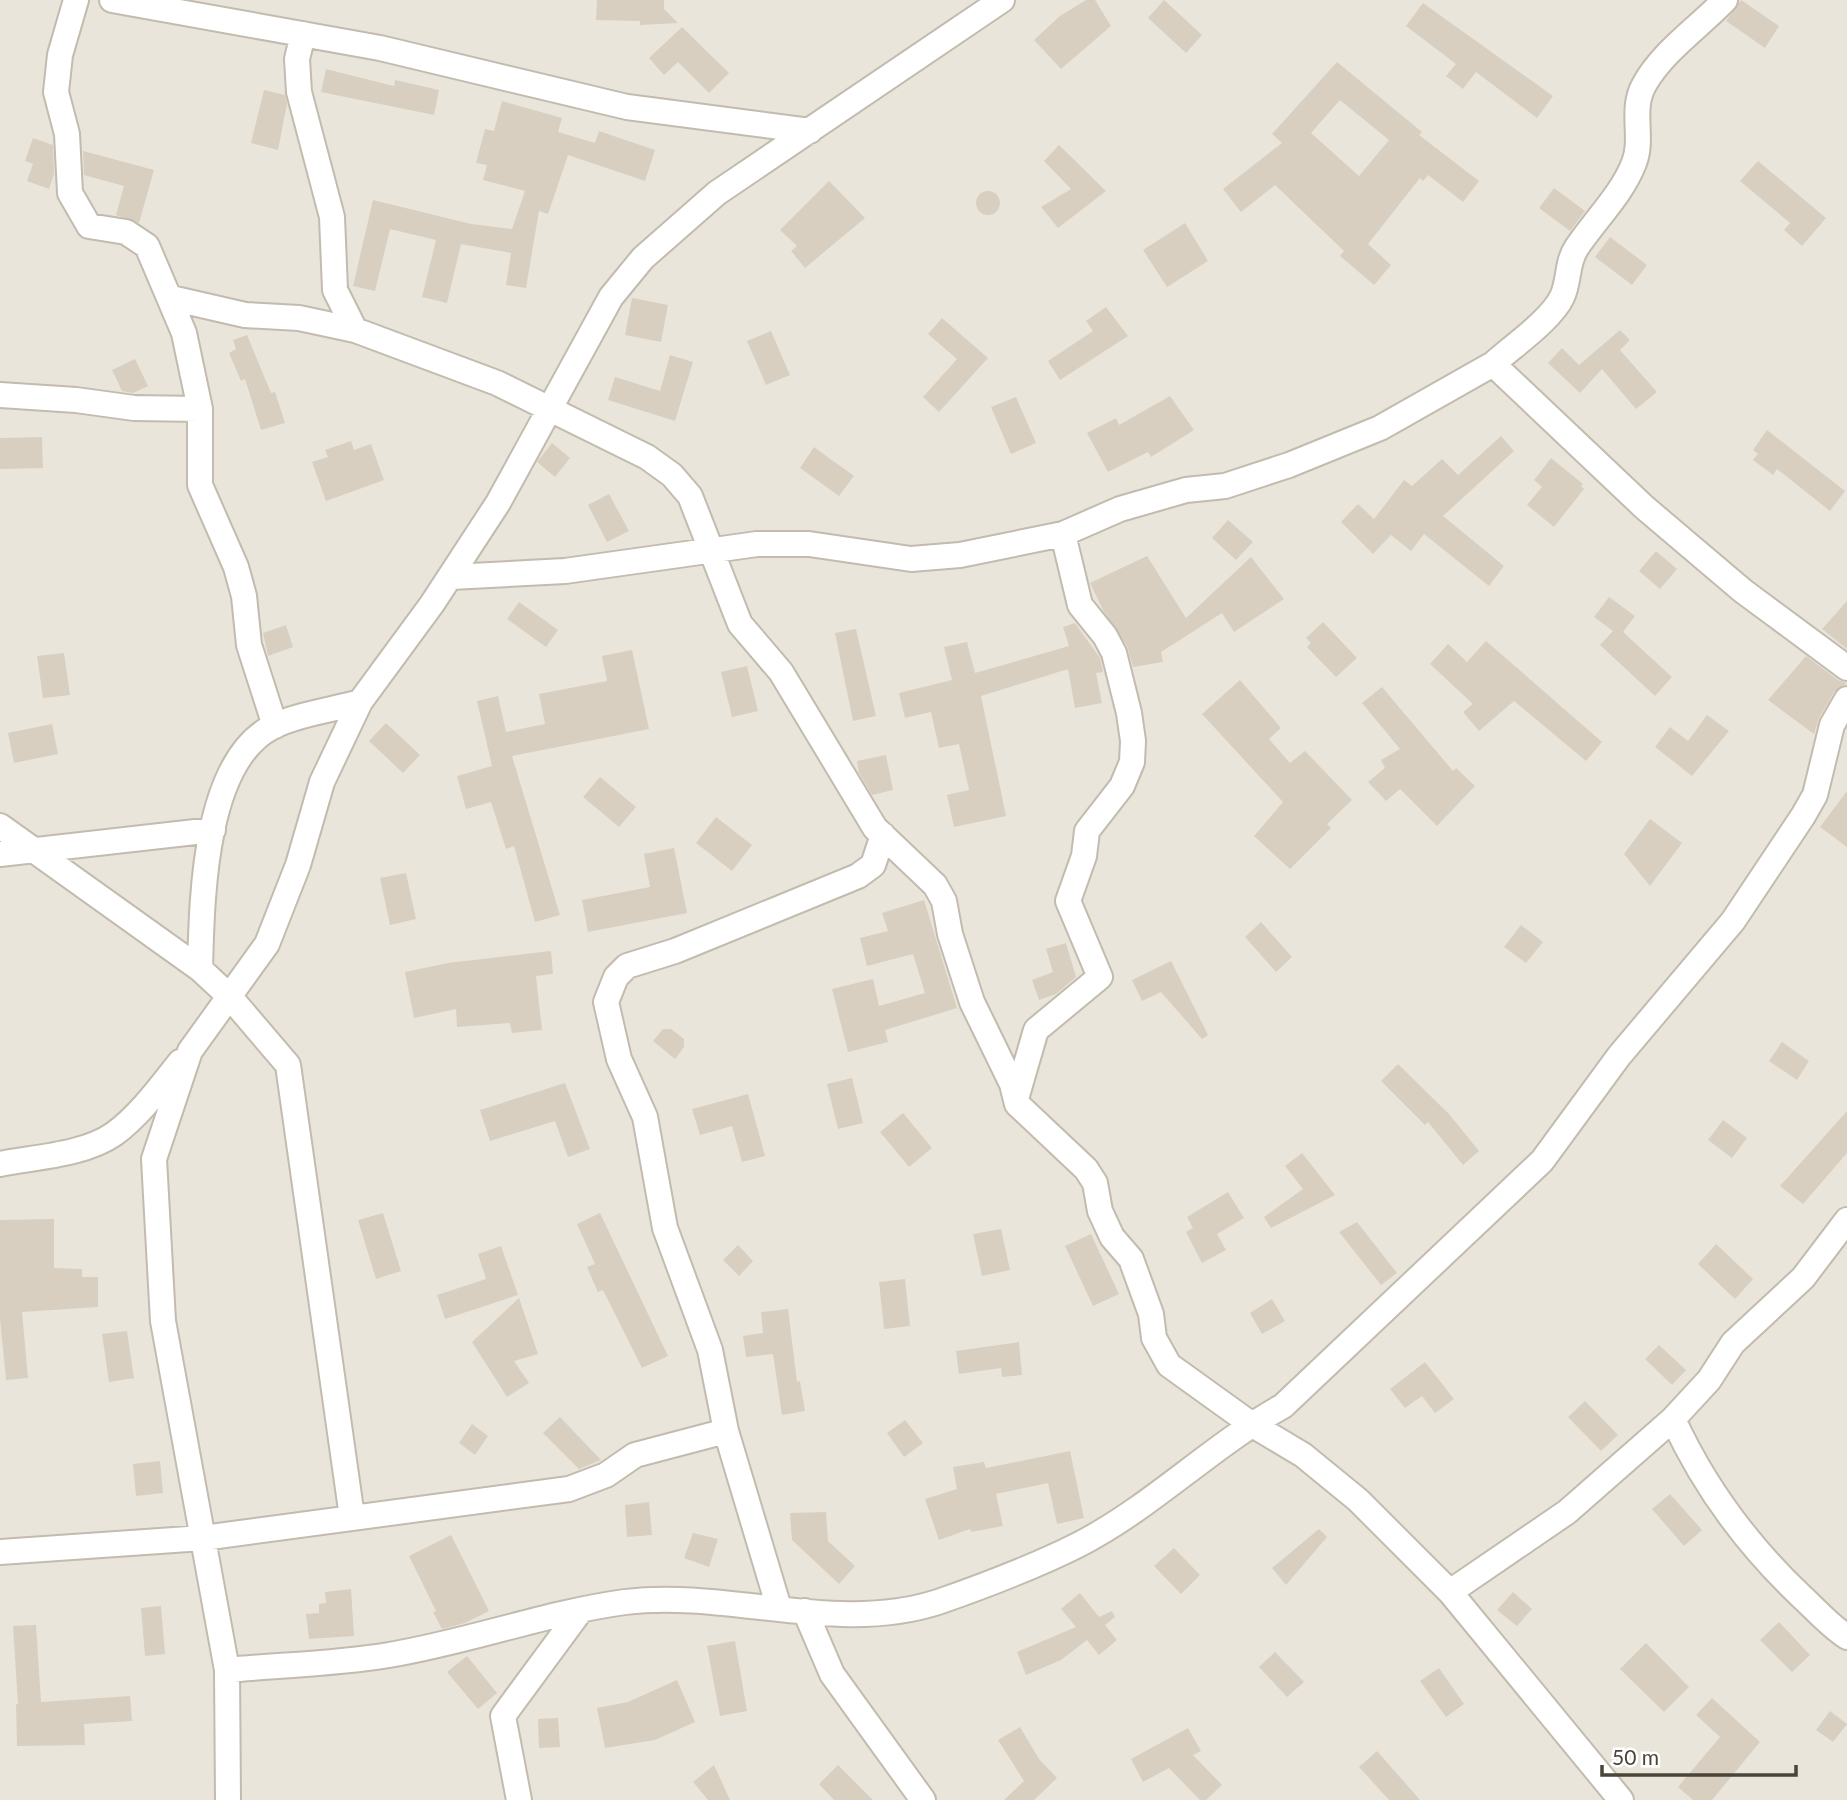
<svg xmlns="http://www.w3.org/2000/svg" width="1847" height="1800" font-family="Lato,sans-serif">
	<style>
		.residential { fill: #eae5da }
		.building { fill: #d8cfc1; fill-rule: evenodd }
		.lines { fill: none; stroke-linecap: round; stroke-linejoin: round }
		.street-casing { stroke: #c2bbae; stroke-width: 28 }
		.street { stroke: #fff; stroke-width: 24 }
	</style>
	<rect width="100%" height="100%" fill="#f6f3ec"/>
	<!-- residential -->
	<path class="residential" d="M0,0H1847V1800H0Z"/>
	<!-- building -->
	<path class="building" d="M597,0H664V9L678,23L640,25V21L596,20Z
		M1086,0H1095L1111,26L1061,69L1034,40L1060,16Z
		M1164,0L1202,35L1186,53L1148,18Z
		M1741,0L1779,26L1765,48L1726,21Z
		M1423,3L1553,96L1537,118L1476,72L1463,89L1446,76L1456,64L1406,26Z
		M682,27L729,73L709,93L678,62L664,75L649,58Z
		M1337,62L1422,132L1419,135L1479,181L1463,202L1428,175L1423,181L1420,178L1368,244L1391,265L1374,285L1340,256L1344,251L1275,185L1241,212L1223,189L1282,143L1272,134ZM1340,100L1389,140L1359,176L1311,133Z
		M326,69L394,86L395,80L439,90L434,115L321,92Z
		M264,90L285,95L287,104L278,150L251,143Z
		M502,101L562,118L558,132L595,143L599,131L655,150L645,181L568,155L548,214L539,211L526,288L506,285L511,253L461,244L447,303L422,297L436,240L390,229L375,291L353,286L373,200L471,224L512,229L525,191L483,180L487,165L476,163L485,129L494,131Z
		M33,138L53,145L54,174L49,189L27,181L33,164L25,161Z
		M1059,145L1106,191L1058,228L1041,207L1071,189L1044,161Z
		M83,151L154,170L139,223L116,215L124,186L84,175Z
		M1758,161L1826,218L1802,246L1784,230L1790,223L1740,181Z
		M829,181L865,218L805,268L791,251L797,246L780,230Z
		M1554,188L1585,211L1570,231L1539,208Z
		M976 203a12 12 0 1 1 24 0a12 12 0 1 1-24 0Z
		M1185,223L1208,261L1167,287L1143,250Z
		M1610,237L1647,265L1632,285L1595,257Z
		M632,298L668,305L661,342L625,335Z
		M1106,307L1128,336L1060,380L1048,361L1093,331L1086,321Z
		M942,318L988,358L939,412L923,397L957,359L928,334Z
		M1620,330L1630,340L1620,350L1657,392L1636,409L1602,369L1580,393L1548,363L1562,348L1579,365Z
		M771,331L790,375L766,385L747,341Z
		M247,335L271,393L275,392L285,423L261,430L245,379L241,381L229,353L236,349L233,340Z
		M670,355L693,362L675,421L608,400L615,377L660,391Z
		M135,359L148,386L133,393L122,391L112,370Z
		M1170,396L1194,430L1151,457L1148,452L1108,472L1087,433L1116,418L1119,425Z
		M1016,397L1036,443L1011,454L991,407Z
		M1767,430L1845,491L1830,511L1777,469L1773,475L1753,460L1758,454L1753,450Z
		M1501,436L1514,451L1443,516L1504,566L1489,586L1424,534L1411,551L1391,535L1373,554L1341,522L1358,504L1374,519L1404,480L1412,486L1442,459L1458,475Z
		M42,437L43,468L0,469V438Z
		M351,441L354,450L371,444L384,480L326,501L312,462L328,457L325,450Z
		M552,443L570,458L555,477L537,462Z
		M814,447L854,476L839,496L800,468Z
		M1551,458L1583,484L1581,486L1584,489L1554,527L1527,505L1542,487L1534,480Z
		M609,494L629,531L607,542L588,505Z
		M1228,520L1253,542L1236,560L1212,538Z
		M1656,551L1677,569L1660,589L1639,571Z
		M1147,556L1186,618L1251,557L1284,599L1234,632L1222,613L1161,652L1163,662L1133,667L1127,646L1103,610L1090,583Z
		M1609,597L1635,616L1623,632L1672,677L1655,696L1600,645L1613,631L1594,617Z
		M1847,601V649L1822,629Z
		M519,602L558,630L546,647L507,619Z
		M1323,622L1357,658L1336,677L1307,647L1311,643L1306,638Z
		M1075,623L1100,658L1103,672L1096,673L1102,703L1075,708L1068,669L981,696L1006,816L954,827L947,795L969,790L959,744L939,748L931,712L905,718L899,693L952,680L944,647L967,642L975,673L1069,646L1063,627Z
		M286,625L293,647L268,656L263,633Z
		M856,629L876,716L853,721L835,633Z
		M1486,641L1602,742L1586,761L1514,701L1479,731L1463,712L1473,704L1430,664L1448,644L1467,662Z
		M632,650L649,729L512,756L560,915L535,922L514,846L506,849L491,802L466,809L457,776L492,766L477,701L498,696L506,732L545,724L539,694L607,681L602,656Z
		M64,653L70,695L43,698L37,656Z
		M1806,656L1838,680L1847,683L1834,692L1819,718L1814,734L1768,700Z
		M747,666L758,711L732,717L721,672Z
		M1240,680L1281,728L1269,739L1290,763L1305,751L1352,800L1327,824L1331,828L1290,869L1254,836L1283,802L1202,714Z
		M1382,687L1453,771L1456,768L1475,786L1437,826L1400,789L1386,801L1368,782L1385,768L1381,760L1400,749L1362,703Z
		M1707,715L1729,731L1692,776L1655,747L1670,727L1688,741Z
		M386,723L420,755L403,773L369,741Z
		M52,724L58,754L14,763L8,733Z
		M886,755L893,790L872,795L859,773L857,761Z
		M600,777L636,807L619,827L583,797Z
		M1847,791V847L1820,827Z
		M716,817L752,845L732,871L696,843Z
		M1650,819L1682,843L1650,886L1624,854Z
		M674,848L687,913L588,932L582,900L650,887L644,854Z
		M406,873L416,919L390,925L380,878Z
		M924,900L957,1008L885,1030L888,1042L848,1052L832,989L873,979L879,1006L925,993L913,954L867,966L860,938L888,931L882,913Z
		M1261,922L1292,957L1276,972L1245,937Z
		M1521,925L1543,942L1526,963L1504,947Z
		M1066,943L1076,977L1056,994L1039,1000L1032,980L1053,972L1046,949Z
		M551,951L553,974L536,976L542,1030L512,1033L510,1023L457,1027L456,1009L414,1018L405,972L448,963Z
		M1171,961L1208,1035L1202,1039L1161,992L1142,1001L1132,980Z
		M663,1029H671L684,1039V1047L675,1059L653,1041Z
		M1782,1042L1809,1061L1797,1080L1769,1061Z
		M1398,1064L1449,1114L1479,1151L1463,1165L1428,1122L1425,1125L1381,1081Z
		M852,1078L863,1123L838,1129L827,1084Z
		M565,1083L590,1149L568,1157L555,1121L490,1141L480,1110Z
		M748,1094L765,1156L742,1162L732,1126L700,1135L692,1109Z
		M1847,1111V1153L1803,1204L1780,1186Z
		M903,1113L932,1148L909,1167L880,1132Z
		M1723,1120L1747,1138L1732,1158L1708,1140Z
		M1302,1153L1335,1195L1271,1228L1264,1217L1303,1189L1285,1166Z
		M1228,1192L1244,1218L1217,1234L1226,1250L1202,1263L1186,1232L1193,1228L1187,1217Z
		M383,1213L401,1271L376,1279L358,1220Z
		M600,1213L668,1356L642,1368L603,1290L598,1292L587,1267L595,1264L577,1224Z
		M54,1219V1268L82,1269V1277H98V1307L22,1312L28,1378L6,1380L0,1319V1220Z
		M1357,1222L1397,1273L1381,1285L1339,1232Z
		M1001,1229L1010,1270L982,1276L973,1234Z
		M1091,1234L1119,1294L1093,1306L1065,1246Z
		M1716,1244L1753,1279L1735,1299L1698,1264Z
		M738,1245L753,1261L739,1276L723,1260Z
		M501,1246L518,1295L445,1319L437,1295L486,1279L478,1254Z
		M905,1279L910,1326L884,1329L879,1282Z
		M519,1298L538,1354L514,1361L529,1383L507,1397L472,1342Z
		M1272,1299L1285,1321L1262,1334L1250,1313Z
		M788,1309L797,1382L800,1381L805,1411L782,1415L773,1354L746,1357L743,1336L763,1333L761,1312Z
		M127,1331L134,1378L109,1382L102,1334Z
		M1019,1342L1022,1375L1002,1377L1001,1368L959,1374L956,1351Z
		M1659,1345L1686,1370L1672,1385L1645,1359Z
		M1425,1362L1454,1399L1435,1413L1422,1396L1405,1408L1390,1389Z
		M1585,1401L1618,1435L1601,1451L1568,1417Z
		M560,1417L601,1460L579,1469L543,1433Z
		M905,1420L923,1443L904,1457L887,1433Z
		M472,1424L488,1436L475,1455L459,1443Z
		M1070,1451L1084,1518L1057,1524L1048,1483L996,1494L1003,1526L971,1532L970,1529L939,1540L925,1499L957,1489L953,1467L984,1462L986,1468Z
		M160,1461L163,1493L136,1496L133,1464Z
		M1670,1494L1702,1530L1684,1546L1652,1509Z
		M649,1502L652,1535L627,1537L625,1505Z
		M826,1512L828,1541L855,1566L839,1584L792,1540L790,1513Z
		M1319,1529L1327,1537L1286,1585L1272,1568Z
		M693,1533L718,1539L709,1567L684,1558Z
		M451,1535L489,1611L465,1623L442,1629L433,1612L436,1611L409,1556Z
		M1174,1548L1200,1575L1181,1594L1154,1566Z
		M351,1589L354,1636L309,1639L306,1614L319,1613V1604L326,1603L325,1592Z
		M1513,1592L1532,1609L1517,1626L1497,1610Z
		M1080,1593L1099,1617L1112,1611L1115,1617L1105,1625L1117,1640L1099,1655L1087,1640L1061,1660L1026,1675L1017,1652L1076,1627L1061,1609Z
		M161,1606L165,1654L145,1656L141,1608Z
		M1779,1622L1810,1655L1792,1672L1760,1640Z
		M36,1625L41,1702L130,1696L132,1721L84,1724L85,1745L17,1746L16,1704H18L13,1626Z
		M735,1641L747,1711L720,1716L707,1646Z
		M1646,1643L1689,1687L1664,1712L1620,1669Z
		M1275,1652L1304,1682L1287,1697L1259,1667Z
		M467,1656L497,1693L478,1709L447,1672Z
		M1439,1668L1464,1704L1446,1717L1420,1681Z
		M677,1680L695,1722L655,1740L605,1748L597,1708L628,1702Z
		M1712,1698L1760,1742L1712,1800H1693L1678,1787L1720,1737L1696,1715Z
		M1830,1711L1847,1724L1833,1742L1816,1730Z
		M558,1718L560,1747L539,1748L538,1719Z
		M1020,1727L1039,1759L1057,1778L1034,1800H1004L1024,1781L998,1740Z
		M1188,1728L1201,1751L1193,1755L1222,1785L1206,1800H1200L1169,1768L1143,1782L1131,1759Z
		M1377,1751L1420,1800H1389L1359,1767Z
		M714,1765L730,1800H708L693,1782Z
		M838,1765L873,1800H834L819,1784Z"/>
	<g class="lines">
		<defs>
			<path id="street" d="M76,0L60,55L56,92L67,134L70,193L89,226L126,232L147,246L184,333L200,409V485L236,567L244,596L249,645L275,726
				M112,0L380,48L627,107L810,131
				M303,34L297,59L299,92L332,217L335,290L355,330
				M171,298L245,315L299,318L355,330L497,383L647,457L672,475L690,496L740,624L781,672L875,828L935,885L944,901L950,934L972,1002L1012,1084L1017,1104L1086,1169L1095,1183L1100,1211L1112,1237L1131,1259L1151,1314L1154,1338L1169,1365L1251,1424L1303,1455L1358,1500L1450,1592L1621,1800
				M1493,364C1513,346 1551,320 1562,297C1570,280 1566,263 1577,247C1596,219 1622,194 1634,163C1644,138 1630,110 1644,85C1662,52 1699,27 1725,0
				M0,395L76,400L134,408L200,409
				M451,577L565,571L757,544H809L911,559L960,555L1063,534L1120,509L1186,490L1225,486L1289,465L1380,428L1493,364L1644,507L1743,591L1847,668
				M0,826L200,969L230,997L288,1065L352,1517
				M0,854L213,830
				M200,969C202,901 203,763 272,727C298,714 332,710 360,702
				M1016,1099L1036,1030L1100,977L1068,901L1084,856L1087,831L1122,786L1132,762L1133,741L1129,713L1114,653L1105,636L1080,605L1063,534
				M0,1164C35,1157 84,1155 114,1134C140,1115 160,1087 180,1062
				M1673,1419C1704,1487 1747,1545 1802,1597C1817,1611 1830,1626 1847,1637
				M0,1552L203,1538L569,1489L606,1475L635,1455L726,1431
				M1450,1592L1567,1512L1673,1419L1709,1380L1733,1343L1803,1278L1847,1220
				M779,1608L726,1431L710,1350L665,1228L645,1117L619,1059L606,1002L616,977L627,966L675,951L858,876L873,865L883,835
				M805,1611L832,1674L923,1800
				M227,1670C280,1665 336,1664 389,1655C468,1642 545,1613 625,1602C728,1589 836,1635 938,1602C984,1586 1034,1567 1078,1545C1152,1507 1211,1446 1283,1406L1542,1161L1619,1056L1733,921L1803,816L1815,795L1832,725L1847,699
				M228,1800L227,1670L163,1321L154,1159L190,1051L267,944L298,865L322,782L360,702L432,604L498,503L611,297L643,258L717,193L1002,0
				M519,1800L503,1716L581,1610"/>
		</defs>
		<!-- street casing -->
		<use href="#street" class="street-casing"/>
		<!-- street -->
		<use href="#street" class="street"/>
	</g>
	<!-- scale -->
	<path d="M1602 1765v10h194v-10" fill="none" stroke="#4b4439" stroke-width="3.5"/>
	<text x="1612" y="1765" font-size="21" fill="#4b4439" stroke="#ffffff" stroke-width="5" paint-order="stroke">50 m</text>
</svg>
